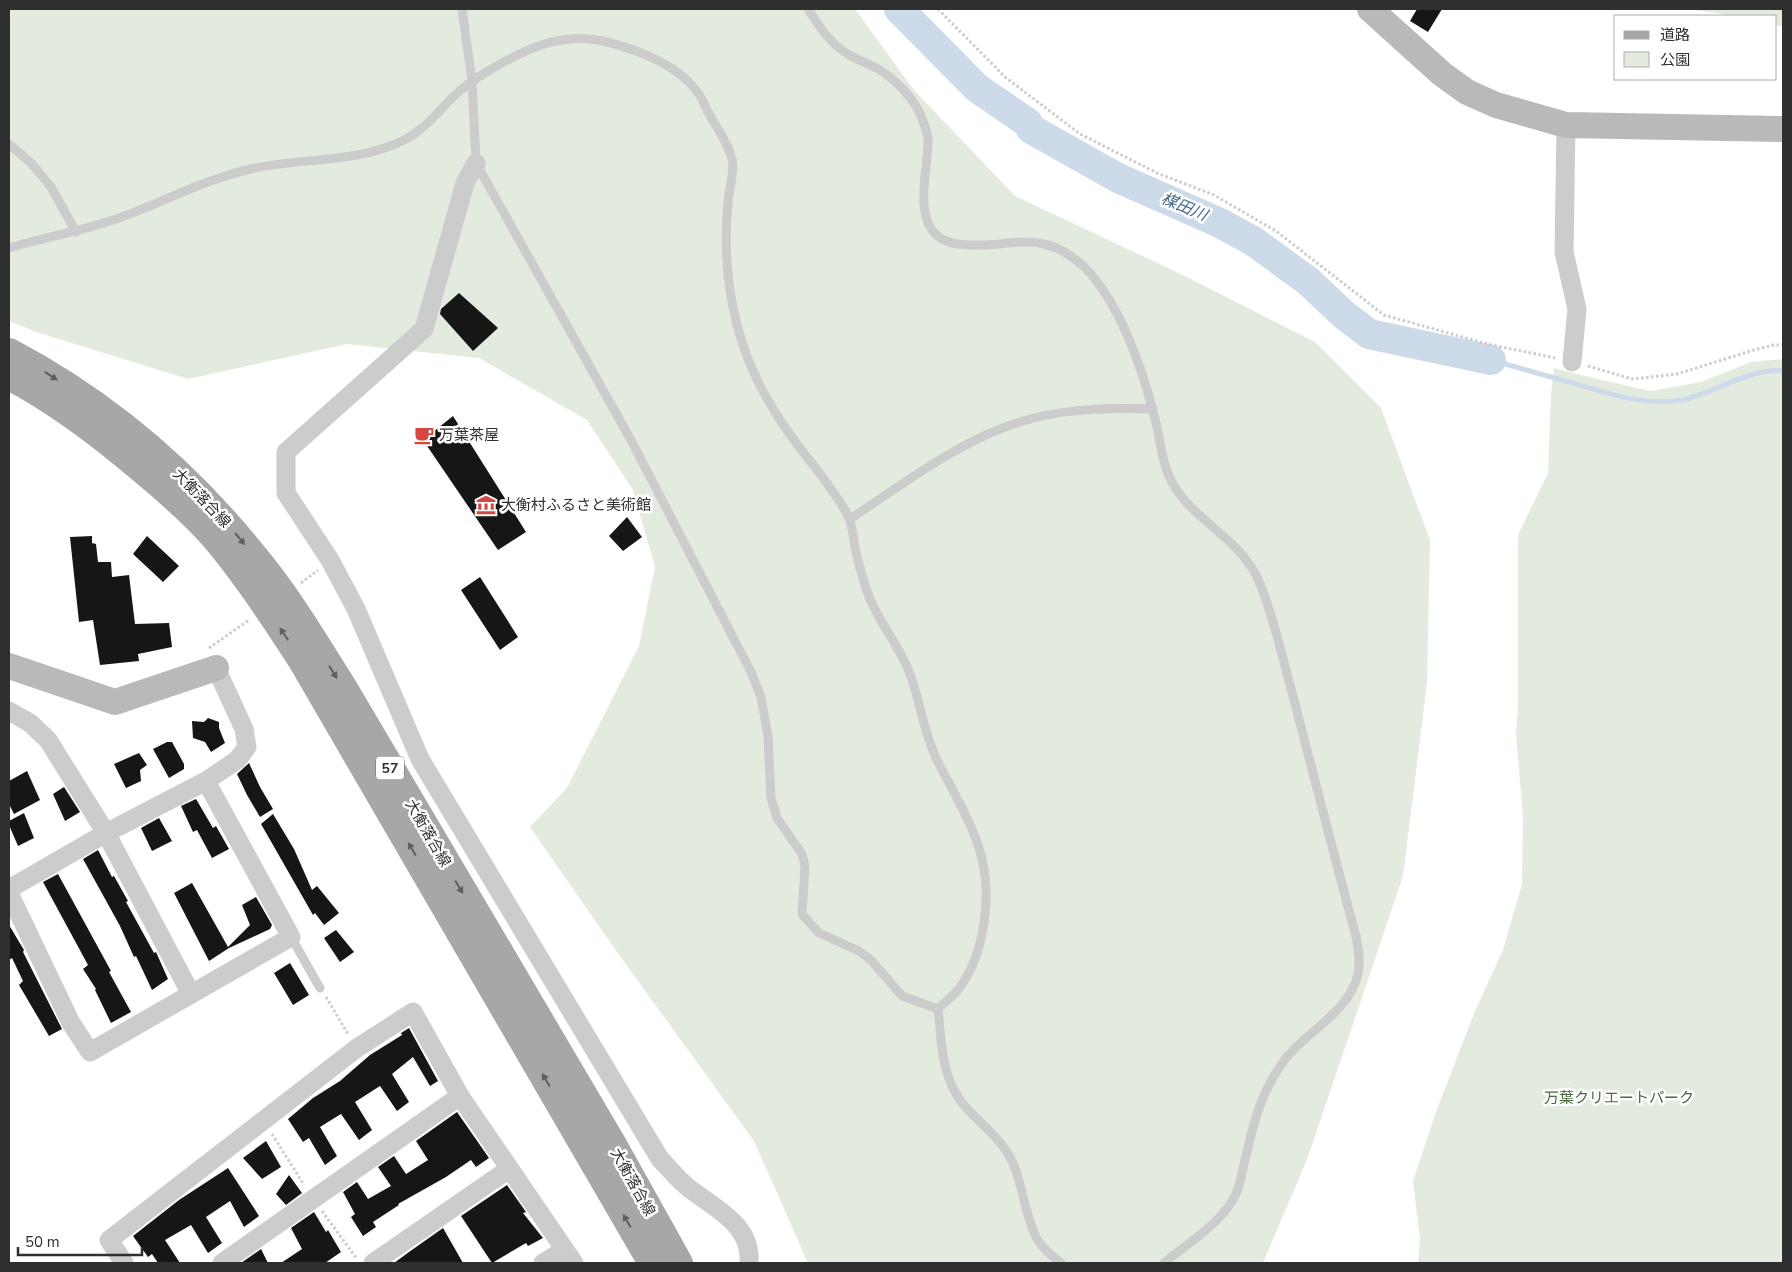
<svg xmlns="http://www.w3.org/2000/svg" width="1792" height="1272" font-family="'Nunito Sans','Noto Sans JP',sans-serif">
	<style>
		.green { fill: #e3ebde }
		.lines { fill: none; stroke-linecap: round; stroke-linejoin: round }
		.stream { stroke: #ccdae9; stroke-width: 5 }
		.river { stroke: #ccdae9; stroke-width: 30 }
		.building { fill: #161616 }
		.path { stroke: #ccc; stroke-width: 3; stroke-dasharray: 2.5 2.5; stroke-linecap: butt }
		.lane { stroke: #ccc; stroke-width: 9 }
		.street { stroke: #ccc; stroke-width: 19 }
		.secondary { stroke: #b9b9b9; stroke-width: 26 }
		.primary { stroke: #a7a7a7; stroke-width: 28 }
		.oneway { fill: #5f5f5f }
		.labels { text-anchor: middle; dominant-baseline: central; stroke-width: 5; stroke-linejoin: round; paint-order: stroke }
		.shield { fill: #fff; stroke: #6d6d6d; stroke-width: 1 }
		.shield-label { font-size: 14px; font-weight: bold; fill: #2f2f2f }
		.poi-label { font-size: 15px; fill: #2f2f2f; stroke: #fff; text-anchor: start }
		.street-label { font-size: 15px; fill: #2f2f2f; stroke: #fff }
		.park-label { font-size: 15px; fill: #4d6740; stroke: #fff }
		.water-label { font-size: 16px; font-style: italic; fill: #44668a; stroke: #fff }
	</style>
	<rect width="100%" height="100%" fill="#fff"/>
	<!-- green -->
	<path class="green" d="M9,9H855L913,89L1015,196L1185,276L1315,342L1381,408L1430,540L1427,683L1403,876L1308,1157L1263,1263H808L754,1141L617,952L530,827L567,788L639,646L655,567L633,490L587,420L479,358L347,344L188,379L36,332L9,321Z
		M1689,9H1783V27L1776,25V16H1733Z
		M1783,359V1263H1418L1420,1239L1413,1181L1436,1112L1475,1011L1503,950L1522,884L1523,816L1516,735L1518,705V535L1548,473L1551,395L1554,368L1601,380L1651,391L1701,382L1751,362Z"/>
	<g class="lines">
		<!-- stream -->
		<path class="stream" d="M1491,360C1520,368 1548,376 1576,384C1610,394 1645,406 1681,400C1714,394 1750,367 1783,371"/>
		<!-- river -->
		<path class="river" d="M899,9L977,88L1028,123L1031,129L1118,178L1220,223L1253,241L1308,281L1343,314L1369,334L1491,360"/>
	</g>
	<!-- building -->
	<path class="building" d="M1417,9H1442L1428,32L1410,21Z
		M459,293L498,328L473,351L440,314L441,309Z
		M453,416L526,532L498,550L423,440Z
		M627,517L642,537L623,551L609,536Z
		M92,536V543L96,544L98,562H111L112,577L129,575L135,624L169,623L172,647L138,654L139,661L100,665L93,620L79,622L70,537Z
		M147,536L179,566L163,582L133,554Z
		M480,577L518,637L500,650L461,590Z
		M208,718L219,722V728L225,743L211,752L205,742L193,738L192,721L204,722Z
		M167,742H172L184,764V769L169,778L153,749Z
		M139,753L147,765L140,770L141,781L126,788L114,764Z
		M249,763L260,787L273,809L260,817L247,795L237,774Z
		M27,771L40,800L14,814L9,804V781Z
		M64,787L80,812L65,821L53,794Z
		M196,799L213,828L216,826L229,849L212,858L197,830L193,832L181,806Z
		M24,813L34,838L18,846L9,825V821Z
		M273,814L294,849L312,890L317,886L339,913L324,925L315,913L313,915L261,824Z
		M159,818L172,841L152,851L141,828Z
		M98,850L112,877L114,876L128,901L126,902L154,953L156,952L168,979L152,990L136,956L134,957L120,926L83,859Z
		M58,874L111,971L109,972L131,1012L111,1023L95,990L96,989L83,969L88,965L43,882Z
		M192,883L228,947L250,925L242,905L256,897L272,925L270,929L229,948L209,961L174,893Z
		M9,925L24,950L23,952L62,1029L49,1036L19,985L23,981L12,958L9,960Z
		M336,930L354,952L340,962L324,938Z
		M290,963L309,995L293,1005L274,973Z
		M409,1028L438,1081L430,1086L413,1057L392,1074L409,1102L397,1111L380,1086L355,1102L372,1130L359,1140L341,1114L320,1127L337,1156L325,1165L309,1138L303,1142L288,1119L313,1098L340,1081L370,1055L402,1035L401,1033Z
		M457,1112L489,1158L476,1167L471,1160L446,1177L398,1204L399,1205L373,1222L376,1227L363,1236L351,1217L355,1214L343,1192L357,1182L368,1199L391,1186L378,1167L394,1156L406,1174L428,1160L416,1141Z
		M266,1141L281,1167L262,1179L243,1158Z
		M228,1168L259,1216L244,1227L230,1201L206,1217L222,1243L208,1253L191,1225L165,1240L180,1263H158L152,1254L148,1257L133,1236L179,1200Z
		M289,1175L302,1193L286,1205L276,1194Z
		M507,1185L526,1212L523,1213L543,1238L528,1246L526,1243L492,1263L461,1216Z
		M314,1212L326,1232L328,1230L341,1252L325,1263H281L302,1249L291,1228Z
		M443,1228L463,1263H394L409,1252Z
		M261,1249L268,1263H241Z"/>
	<g class="lines">
		<!-- path -->
		<path class="path" d="M938,9L1005,77L1080,134L1157,173L1214,195L1276,231L1384,315L1487,344L1555,358
			M1588,366L1632,379L1677,374L1754,350L1773,345H1783
			M301,583L318,570
			M209,648L249,620
			M326,997L348,1034
			M272,1134L304,1185
			M322,1211L357,1259"/>
		<!-- lane -->
		<path class="lane" d="M462,9L472,80L476,163L632,442L751,672L761,697L768,736L771,798L777,818L802,854L805,866L802,914L819,933L859,951L871,960L902,996L938,1009
			M808,9C819,26 829,42 846,53C856,60 868,63 878,69C895,79 913,97 921,116C924,123 927,132 928,139C929,167 911,221 942,239C953,245 965,245 977,245C993,246 1008,242 1024,242C1050,241 1073,254 1091,274C1123,312 1143,371 1155,419C1160,437 1161,459 1169,476C1186,517 1236,534 1257,577C1264,591 1268,607 1273,622C1280,646 1286,671 1293,696C1314,776 1334,856 1356,936C1358,948 1361,961 1358,974C1349,1014 1303,1032 1281,1065C1262,1092 1254,1121 1247,1152C1242,1169 1241,1188 1231,1203C1214,1228 1187,1244 1164,1263
			M9,144L31,163L51,187L76,232
			M9,248C46,237 83,231 119,218C164,202 205,179 251,169C302,157 359,164 406,139C425,129 437,113 452,98C465,85 479,76 495,67C528,48 563,32 603,41C637,49 682,66 700,96C703,100 706,108 708,112C716,127 728,142 732,159C735,173 729,188 728,202C724,242 727,286 737,325C747,364 767,403 791,436C809,461 832,486 847,514C853,524 853,537 855,548C859,565 863,582 870,599C881,626 902,649 911,677C921,705 924,734 937,760C952,790 969,817 979,848C993,891 986,955 957,991C951,998 944,1003 938,1009
			M850,519C908,481 966,435 1034,418C1073,408 1113,408 1153,409
			M291,937L320,988
			M938,1009C941,1035 941,1064 953,1088C965,1114 992,1128 1007,1152C1020,1172 1022,1199 1030,1221C1032,1227 1034,1234 1037,1239C1043,1249 1052,1256 1061,1263"/>
		<!-- street -->
		<path class="street" d="M1566,125L1564,252L1577,309L1572,362
			M476,163L465,183L424,329L286,452V493L330,560L356,609L420,759L660,1159C670,1169 679,1181 690,1189C716,1209 752,1225 749,1263
			M9,711L30,723L48,740L106,833L191,994
			M9,889L106,833L206,781L237,760L247,747L244,729L216,668
			M9,893L71,1023L90,1052L291,937L206,781
			M124,1263L109,1240L357,1048L413,1012L460,1096L574,1263
			M222,1263L460,1096
			M373,1263L509,1169
			M543,1263L564,1250"/>
		<!-- secondary -->
		<path class="secondary" d="M1370,9L1442,74L1467,92L1496,105L1566,125L1783,129
			M9,666L115,702L216,668"/>
		<!-- primary -->
		<path class="primary" d="M9,352C108,404 193,478 262,566C293,605 319,649 346,692L612,1143L679,1263
			M9,376C59,402 103,436 146,473C170,493 194,514 215,538C247,576 274,618 301,659L652,1263"/>
	</g>
	<!-- one-way arrows -->
	<defs><path id="oneway-solid" d="M-6-.8H1V-3.2L6.5 0L1 3.2V.8H-6Z" transform="scale(1.25)"/></defs>
	<g class="oneway">
		<use href="#oneway-solid" transform="translate(51 376) rotate(33)"/>
		<use href="#oneway-solid" transform="translate(240 539) rotate(50)"/>
		<use href="#oneway-solid" transform="translate(284 634) rotate(-124)"/>
		<use href="#oneway-solid" transform="translate(333 672) rotate(58)"/>
		<use href="#oneway-solid" transform="translate(412 849) rotate(-120)"/>
		<use href="#oneway-solid" transform="translate(459 887) rotate(59)"/>
		<use href="#oneway-solid" transform="translate(546 1080) rotate(-120)"/>
		<use href="#oneway-solid" transform="translate(627 1221) rotate(-120)"/>
	</g>
	<!-- icons -->
	<defs>
		<symbol id="cafe-bare" viewBox="-9 -9 18 18"><path d="M-5.5-4.5H6V0H3Q3 3.5 0 3.5H-2.5Q-5.5 3.5-5.5 0ZM3-3.2v2h1.7v-2ZM-6 4.5H4V6H-6Z" fill="#d64741" stroke="#fff" stroke-width="2.5" paint-order="stroke"/></symbol>
		<symbol id="museum-bare" viewBox="-9 -9 18 18"><path d="M0-6L6-3V-2H-6V-3ZM-5-1h2V3h-2ZM-1-1h2V3h-2ZM3-1h2V3H3ZM-6 4H6V6H-6Z" fill="#d64741" stroke="#fff" stroke-width="2.5" paint-order="stroke"/></symbol>
	</defs>
	<g fill-rule="evenodd">
		<use href="#cafe-bare" x="410" y="421" width="28" height="28"/>
		<use href="#museum-bare" x="472" y="491" width="28" height="28"/>
	</g>
	<g class="labels">
		<!-- shield labels -->
		<rect class="shield" x="376" y="756.5" width="28" height="23" rx="4"/>
		<g class="shield-label">
			<text x="390" y="768">57</text>
		</g>
		<!-- poi labels -->
		<g class="poi-label">
			<text x="439" y="435">万葉茶屋</text>
			<text x="501" y="505">大衡村ふるさと美術館</text>
		</g>
		<!-- street labels -->
		<g class="street-label">
			<text transform="translate(202 498) rotate(46)">大衡落合線</text>
			<text transform="translate(428 833) rotate(60)">大衡落合線</text>
			<text transform="translate(633 1182) rotate(61)">大衡落合線</text>
		</g>
		<!-- park labels -->
		<g class="park-label">
			<text x="1619" y="1098">万葉クリエートパーク</text>
		</g>
		<!-- water labels -->
		<g class="water-label">
			<text transform="translate(1184 207) rotate(23)">楳田川</text>
		</g>
	</g>
	<!-- border -->
	<rect width="1792" height="1272" fill="none" stroke="#2f2f2f" stroke-width="20"/>
	<!-- legend -->
	<rect x="1614" y="15" width="162" height="65" fill="#ffffff" stroke="#acacac"/>
	<rect x="1624" y="31" width="25" height="8" fill="#a7a7a7" stroke="#acacac"/>
	<text x="1660" y="40" font-size="15" fill="#2f2f2f">道路</text>
	<rect x="1624" y="52" width="25" height="15" fill="#e3ebde" stroke="#acacac"/>
	<text x="1660" y="65" font-size="15" fill="#2f2f2f">公園</text>
	<!-- scale -->
	<path d="M18 1247v8h124v-8" fill="none" stroke="#2f2f2f" stroke-width="2.5"/>
	<text x="25" y="1247" font-size="15" fill="#2f2f2f" stroke="#ffffff" stroke-width="4" paint-order="stroke">50 m</text>
</svg>
